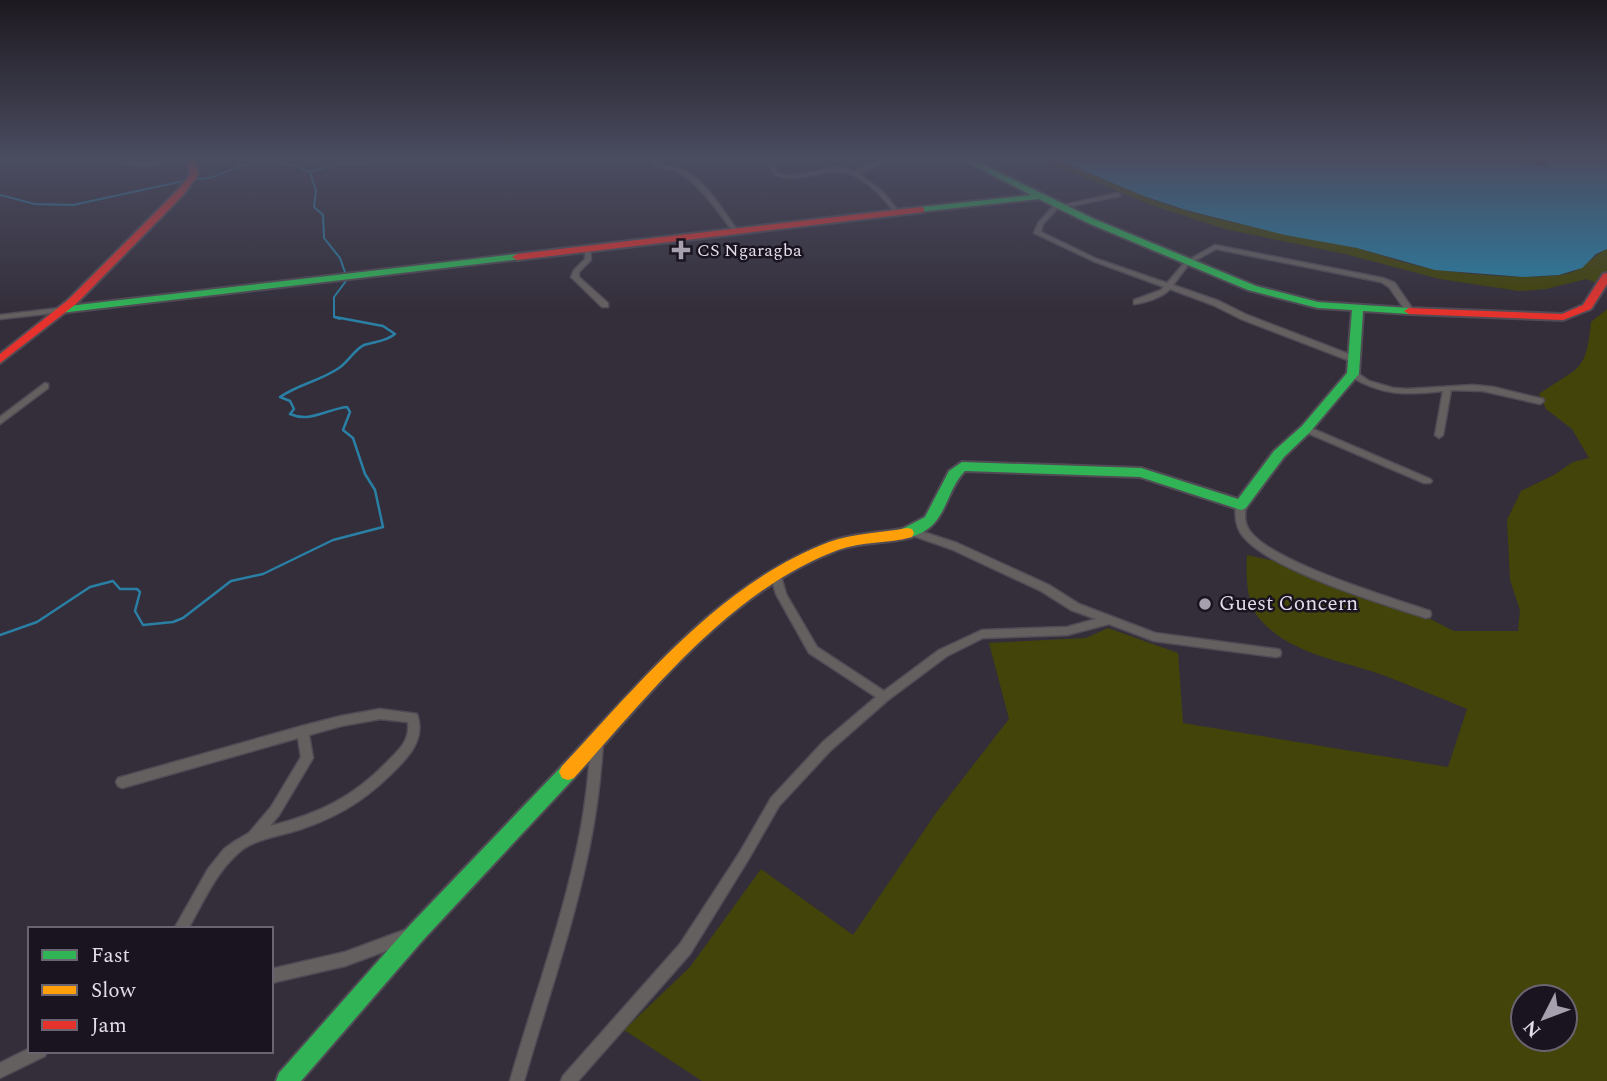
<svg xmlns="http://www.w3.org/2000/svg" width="1607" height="1081" font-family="Spectral,serif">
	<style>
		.green { fill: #42440a; fill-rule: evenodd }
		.water { fill: #2a7fa4 }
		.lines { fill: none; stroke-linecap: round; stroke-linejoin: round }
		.stream-far1 { stroke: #2a7fa4; stroke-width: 2 }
		.stream { stroke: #2a7fa4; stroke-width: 2.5 }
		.street-casing { stroke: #504b55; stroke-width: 3 }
		.fast-casing { stroke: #504b55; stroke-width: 4 }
		.slow-casing { stroke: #504b55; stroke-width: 4 }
		.jam-casing { stroke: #504b55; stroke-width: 4 }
		.street { fill: #656060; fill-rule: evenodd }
		.fast { fill: #30b455; fill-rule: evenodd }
		.slow { fill: #ff9f0a; fill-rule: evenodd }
		.jam { fill: #e5322d; fill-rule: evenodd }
		.poi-dot { fill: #a69fad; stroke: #19141f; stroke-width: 2.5 }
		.labels { text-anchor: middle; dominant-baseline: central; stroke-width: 5; stroke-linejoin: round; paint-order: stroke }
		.far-poi-label { font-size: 18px; fill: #e3dceb; stroke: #19141f; text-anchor: start }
		.poi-label { font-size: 21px; fill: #e3dceb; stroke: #19141f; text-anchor: start }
	</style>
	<rect width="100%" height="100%" fill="#342e3a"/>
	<!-- green -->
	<path class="green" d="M1043,160C1079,160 1122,189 1156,201C1221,223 1287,233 1353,247C1373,252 1393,260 1414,265C1444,273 1544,283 1572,272C1585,267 1594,255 1607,249V287L1586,279L1546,289L1519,291L1440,279L1345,254L1225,229L1151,205Z
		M1607,309V1081H702L624,1030L690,967L761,869L853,935L936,813L1009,719L989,643L1086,638L1108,628L1178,653L1183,723L1448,767L1467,709C1441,698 1414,687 1388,677C1344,660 1290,656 1258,617C1246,603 1246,573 1247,555L1279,562L1392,600L1454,631H1518L1520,610L1510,580L1507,520L1521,491L1554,475L1573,462L1589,458L1572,429L1546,409L1539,394C1579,366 1586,374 1591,322ZM1523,997H1565V1039H1523Z"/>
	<!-- water -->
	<path class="water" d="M1058,160H1516L1545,167L1548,166V160H1607V249L1596,254L1582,268L1559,275L1523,277L1435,270L1357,248L1285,235L1186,210L1144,196Z"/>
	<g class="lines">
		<!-- stream-far1 -->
		<path class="stream-far1" d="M196,179C214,180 227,170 244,165C266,158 290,163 310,172
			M0,195L35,204L73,205L188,180
			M346,275L340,258L324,238L323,215L314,207L316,191L310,172L342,163L364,164L378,160
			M340,319L334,317V297L346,281"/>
		<!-- stream -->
		<path class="stream" d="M0,635L37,622L90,587L113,581L120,589H137L140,592L135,611L143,625L173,622L183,618L231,581L263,574L333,540L383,527L375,490L365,474L353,438L343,430L350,412L347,407C327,409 310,423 290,414L294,409L290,401L280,397C299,384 320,381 339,368C348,362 355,349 364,345C376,341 385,342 395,334L383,326L335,317"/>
		<defs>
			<path id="street" d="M108,160C120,160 131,162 143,163C154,164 166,160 178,160L146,167L111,162Z
				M649,160C656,160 657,163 664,166C672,168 679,167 686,171C708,184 723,211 738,231V233H734C719,213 704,190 683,175C672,167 659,171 649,160Z
				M766,160H772L778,173L784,175H798L837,167L854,171L880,160H888L859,174L882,191L901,214L896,215C882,194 856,167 829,172C809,175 793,182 774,175Z
				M1118,193L1121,195L1120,196L1057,209L1043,224L1041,232L1097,259L1167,283L1185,262L1215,245L1383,278L1395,283L1414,311L1410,313H1407L1389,287L1381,282L1216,249L1189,264L1173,285L1219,301L1247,315L1359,358V362H1353L1241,319L1213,305L1170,289C1163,297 1145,303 1134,304V300L1161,290L1164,287L1093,261L1034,233L1038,223L1054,205L1059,206Z
				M585,247L590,248L591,260L579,272V277L608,303V307H602L571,277L574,270L585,259Z
				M60,308H63V312L0,319V315Z
				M1350,372H1356L1369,381L1393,388L1407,389L1473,385L1493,387L1543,399L1544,401L1540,404L1483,391L1451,390L1443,435L1439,438L1435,435L1443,391C1407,395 1382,396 1350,376Z
				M45,383L48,384V388L0,424V417Z
				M1306,426L1430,479L1432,481L1430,483H1424L1303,431L1302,429L1303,427Z
				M1241,502L1246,505C1245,512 1244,520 1247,526C1261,560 1393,598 1430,611L1431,614L1430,617L1426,618C1384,604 1261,568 1240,532C1235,523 1235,514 1236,505Z
				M911,528L957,543L1049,585L1079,604L1155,633L1276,649L1280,650L1281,653L1280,656L1276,657L1154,641L1109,624L1067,635L983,638L947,656L888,700L831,750L779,806L748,860L690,954L578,1081H561L563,1076L680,944L740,852L771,798L823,742L876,697L809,653L776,594L771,576L772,573H780L786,594L817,647L884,691L939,650L982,630L1067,627L1096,619L1071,610L1041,591L951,549L908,534L906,532Z
				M380,709L417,714C424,734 415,749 402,763C373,794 345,814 304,828C285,835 261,837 243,849C217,869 204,901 188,929H174L208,869L224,849L235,841L249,833L271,807L301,757L298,738L122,788L118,786L116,782L118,778L302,726L341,716ZM380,719L408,722C410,740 401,748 389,760C354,797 319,814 270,826L279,815L313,758L309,735L341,726Z
				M597,738L601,739L603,743C601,772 598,800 593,828C578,914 548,997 524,1081H510C534,997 565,914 581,828C586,800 589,772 591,743L593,739Z
				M410,928L415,930L417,935L415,940L410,942L345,966L271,983V969L345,952Z
				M30,1048V1051H47L45,1056L0,1078V1063Z"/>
			<path id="fast" d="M963,160H974L1094,219L1256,286L1318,302L1409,308L1414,311L1409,314L1363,311L1359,374L1310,432L1284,457L1246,508L1241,510L1140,477L965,471C946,490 947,522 919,534C912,537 909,538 902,537L900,533L902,529L925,517L949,471L962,462L1141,468L1238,499L1274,451L1302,426L1347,373L1352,310L1318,308L1248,290L1088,223L1039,199L918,212V208L921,207L1031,195Z
				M517,254L522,257L521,259L60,313L55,310L60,307Z
				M568,764L574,766L577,772L574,778L424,939L301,1081H276L279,1073L410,925L562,766Z"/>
			<path id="slow" d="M907,528L912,529L914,533L912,537C888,544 862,541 838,550C729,591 650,694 574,778L568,780L562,778L559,772L562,766C640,683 719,584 829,542C854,533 881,533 907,528Z"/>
			<path id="jam" d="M188,160H196L198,175L184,194L76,304L0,363V354L68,300L178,190L190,175Z
				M921,207L924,208V212L517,260L512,257L517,254Z
				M1607,273V284L1591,309L1563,320L1409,314L1404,311L1409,308L1562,314L1583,305L1603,274Z"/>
		</defs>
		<!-- street casing -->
		<use href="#street" class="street-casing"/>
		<!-- fast casing -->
		<use href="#fast" class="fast-casing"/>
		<!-- slow casing -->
		<use href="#slow" class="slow-casing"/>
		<!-- jam casing -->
		<use href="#jam" class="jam-casing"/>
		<!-- street -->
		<use href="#street" class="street"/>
		<!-- fast -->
		<use href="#fast" class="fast"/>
		<!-- slow -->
		<use href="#slow" class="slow"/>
		<!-- jam -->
		<use href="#jam" class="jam"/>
	</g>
	<!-- sky -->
	<linearGradient id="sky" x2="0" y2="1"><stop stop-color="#1d1920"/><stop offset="0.51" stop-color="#4a4c60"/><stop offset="1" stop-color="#4a4c60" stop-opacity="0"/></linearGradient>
	<rect width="1607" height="311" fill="url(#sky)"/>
	<!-- markers -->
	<g class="poi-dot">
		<path d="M677.5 239.5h7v7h7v7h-7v7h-7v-7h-7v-7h7z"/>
		<circle cx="1205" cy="604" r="7"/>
	</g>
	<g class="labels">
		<!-- far-poi labels -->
		<g class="far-poi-label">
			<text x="697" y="250">CS Ngaragba</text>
		</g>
		<!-- poi labels -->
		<g class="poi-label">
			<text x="1219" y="604">Guest Concern</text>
		</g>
	</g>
	<!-- legend -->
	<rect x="28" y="927" width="245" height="126" fill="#19141f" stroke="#6a6471" stroke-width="2"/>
	<rect x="42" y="950" width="35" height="10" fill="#30b455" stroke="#6a6471" stroke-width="2"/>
	<text x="91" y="962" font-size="21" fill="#e3dceb">Fast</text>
	<rect x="42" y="985" width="35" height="10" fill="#ff9f0a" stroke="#6a6471" stroke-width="2"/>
	<text x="91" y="997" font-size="21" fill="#e3dceb">Slow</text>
	<rect x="42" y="1020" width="35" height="10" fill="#e5322d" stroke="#6a6471" stroke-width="2"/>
	<text x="91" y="1032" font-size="21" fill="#e3dceb">Jam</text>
	<!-- north arrow -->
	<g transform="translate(1544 1018) rotate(228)"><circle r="33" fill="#19141f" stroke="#6a6471" stroke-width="2"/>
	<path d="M0-5L12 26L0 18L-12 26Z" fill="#a69fad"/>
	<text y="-10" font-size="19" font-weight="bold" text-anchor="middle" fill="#e3dceb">N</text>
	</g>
</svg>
